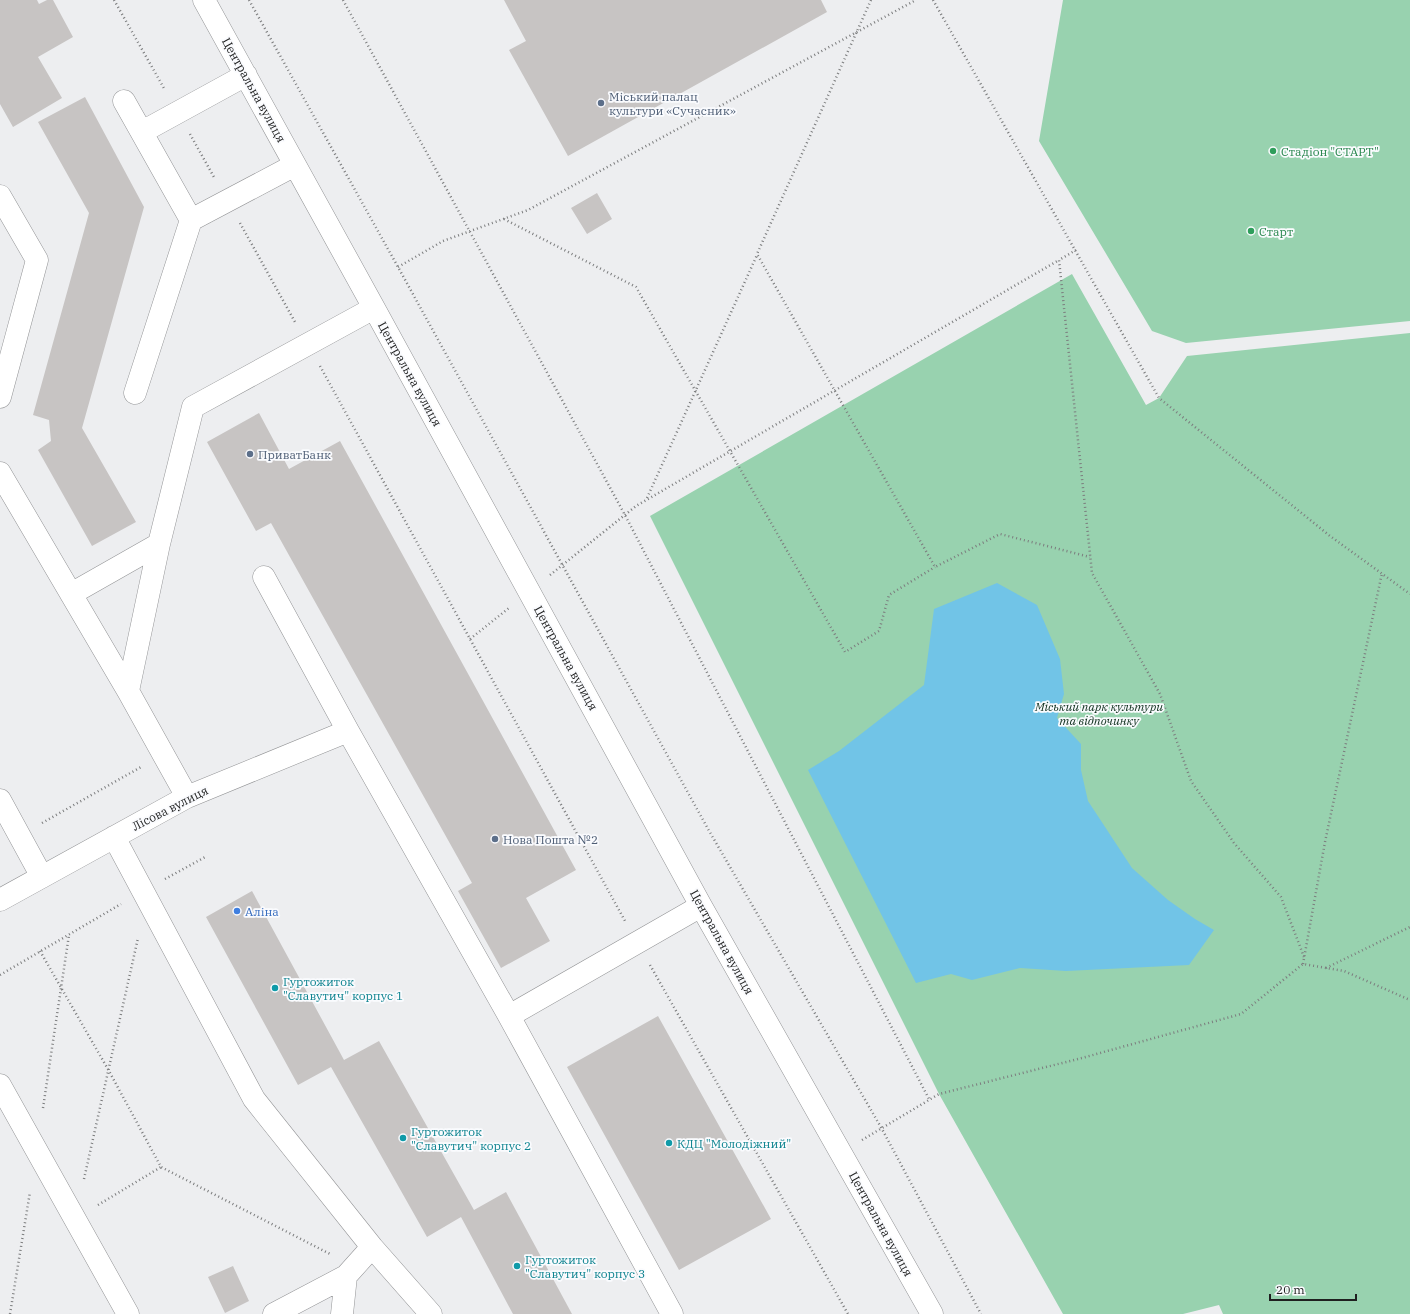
<svg xmlns="http://www.w3.org/2000/svg" width="1410" height="1314" font-family="'IBM Plex Serif',serif">
	<style>
		.green { fill: #98d2af }
		.water { fill: #71c4e7 }
		.building { fill: #c7c4c3 }
		.lines { fill: none; stroke-linecap: round; stroke-linejoin: round }
		.minor-casing { stroke: #939496; stroke-width: 23 }
		.path { stroke: #7c7d7e; stroke-width: 2.5; stroke-dasharray: 1 3; stroke-linecap: butt }
		.minor { stroke: #fff; stroke-width: 22 }
		.service-dot { fill: #5c6f8a; stroke: #fafbfe; stroke-width: 1.5 }
		.leisure-dot { fill: #2e9e5b; stroke: #fafbfe; stroke-width: 1.5 }
		.shop-dot { fill: #3f7fe0; stroke: #fafbfe; stroke-width: 1.5 }
		.culture-dot { fill: #0f9aa8; stroke: #fafbfe; stroke-width: 1.5 }
		.labels { text-anchor: middle; dominant-baseline: central; stroke-width: 3.5; stroke-linejoin: round; paint-order: stroke }
		.street-label { font-size: 12px; fill: #1f2020; stroke: #fafbfe }
		.service-label { font-size: 12px; fill: #4e5e75; stroke: #fafbfe; text-anchor: start }
		.leisure-label { font-size: 12px; fill: #27864d; stroke: #fafbfe; text-anchor: start }
		.park-label { font-size: 12px; font-style: italic; fill: #10311f; stroke: #fafbfe }
		.shop-label { font-size: 12px; fill: #366cbe; stroke: #fafbfe; text-anchor: start }
		.culture-label { font-size: 12px; fill: #0d838f; stroke: #fafbfe; text-anchor: start }
	</style>
	<rect width="100%" height="100%" fill="#edeef0"/>
	<!-- green -->
	<path class="green" d="M1063,0H1410V321L1186,343L1152,331L1039,141Z
		M1072,274L1146,405L1159,398L1187,356L1410,333V1314H1223L1219,1305L1183,1314H1063L939,1094L650,516Z"/>
	<!-- water -->
	<path class="water" d="M997,583L1037,605L1060,659L1064,694L1057,718L1081,744V770L1088,801L1132,868L1168,900L1195,919L1214,930L1189,965L1066,971L1020,968L972,980L951,974L916,983L808,770L839,751L924,685L934,609Z"/>
	<!-- building -->
	<path class="building" d="M0,0H37L39,4L47,0H53L73,37L38,57L62,98L13,127L0,104Z
		M504,0H821L827,12L568,156L509,50L526,41Z
		M85,97L144,207L82,428L136,522L92,546L38,450L51,441L49,420L33,415L89,213L38,122Z
		M597,193L612,219L587,234L571,208Z
		M259,413L289,469L340,441L576,870L526,898L550,941L501,968L458,891L472,883L271,523L256,531L207,442Z
		M252,891L344,1060L379,1041L474,1210L506,1192L572,1314H513L461,1217L427,1237L331,1067L298,1085L206,917Z
		M658,1016L771,1219L679,1270L567,1067Z
		M233,1266L249,1301L225,1313L208,1277Z"/>
	<g class="lines">
		<defs>
			<path id="minor" d="M204,0L374,308L701,906L932,1314
				M124,101L191,220L135,393
				M142,132L246,75
				M0,196L37,260L0,397
				M191,220L295,165
				M0,473L128,691
				M264,577L348,731L509,1016L672,1314
				M71,594L159,544
				M187,797L128,691L159,544L193,407L374,308
				M0,800L42,877
				M114,837L254,1099L372,1247L346,1276L274,1314
				M0,900L187,797L348,731
				M509,1016L701,906
				M0,1085L128,1314
				M372,1247L431,1314
				M342,1314L346,1276"/>
		</defs>
		<!-- minor casing -->
		<use href="#minor" class="minor-casing"/>
		<!-- path -->
		<path class="path" d="M114,0L165,90
			M249,0L398,267L708,829L882,1129L981,1314
			M343,0L625,515L929,1099
			M871,0L757,254L935,567L1000,534L1090,557
			M933,0L1159,398L1330,536L1410,594
			M190,134L215,179
			M504,219L636,287L845,652L879,631L889,595L935,567
			M240,223L295,322
			M1076,250L1059,260L1092,573L1160,694L1191,781L1234,843L1281,897L1304,957
			M398,267L443,241L528,210L916,0
			M320,366L625,921
			M647,498L757,255
			M550,575L636,506L1059,260
			M470,639L509,608
			M42,823L141,767
			M165,879L207,856
			M40,951L109,1071L161,1167L330,1254
			M1303,964L1325,842L1382,573
			M650,965L848,1314
			M1326,968L1410,927
			M0,975L121,904
			M43,1108L69,935
			M862,1140L939,1094L1082,1058L1241,1014L1303,964L1344,971L1410,1000
			M84,1179L138,938
			M98,1205L161,1167
			M10,1314L30,1192"/>
		<!-- minor -->
		<use href="#minor" class="minor"/>
	</g>
	<!-- markers -->
	<g class="service-dot">
		<circle cx="601" cy="103" r="4"/>
		<circle cx="250" cy="454" r="4"/>
		<circle cx="495" cy="839" r="4"/>
	</g>
	<g class="leisure-dot">
		<circle cx="1273" cy="151" r="4"/>
		<circle cx="1251" cy="231" r="4"/>
	</g>
	<circle class="shop-dot" cx="237" cy="911" r="4"/>
	<g class="culture-dot">
		<circle cx="275" cy="988" r="4"/>
		<circle cx="403" cy="1138" r="4"/>
		<circle cx="669" cy="1143" r="4"/>
		<circle cx="517" cy="1266" r="4"/>
	</g>
	<g class="labels">
		<!-- street labels -->
		<g class="street-label">
			<text transform="translate(254 90) rotate(61)">Центральна вулиця</text>
			<text transform="translate(410 374) rotate(61)">Центральна вулиця</text>
			<text transform="translate(566 658) rotate(61)">Центральна вулиця</text>
			<text transform="translate(170 808) rotate(-27)">Лісова вулиця</text>
			<text transform="translate(722 942) rotate(61)">Центральна вулиця</text>
			<text transform="translate(881 1224) rotate(61)">Центральна вулиця</text>
		</g>
		<!-- service labels -->
		<g class="service-label">
			<text x="609" y="96">Міський палац<tspan x="609" dy="14">культури «Сучасник»</tspan></text>
			<text x="258" y="454">ПриватБанк</text>
			<text x="503" y="839">Нова Пошта №2</text>
		</g>
		<!-- leisure labels -->
		<g class="leisure-label">
			<text x="1281" y="151">Стадіон "СТАРТ"</text>
			<text x="1259" y="231">Старт</text>
		</g>
		<!-- park labels -->
		<g class="park-label">
			<text x="1099" y="706">Міський парк культури<tspan x="1099" dy="14">та відпочинку</tspan></text>
		</g>
		<!-- shop labels -->
		<g class="shop-label">
			<text x="245" y="911">Аліна</text>
		</g>
		<!-- culture labels -->
		<g class="culture-label">
			<text x="283" y="981">Гуртожиток<tspan x="283" dy="14">"Славутич" корпус 1</tspan></text>
			<text x="411" y="1131">Гуртожиток<tspan x="411" dy="14">"Славутич" корпус 2</tspan></text>
			<text x="677" y="1143">КДЦ "Молодіжний"</text>
			<text x="525" y="1259">Гуртожиток<tspan x="525" dy="14">"Славутич" корпус 3</tspan></text>
		</g>
	</g>
	<!-- scale -->
	<path d="M1270 1294v6h86v-6" fill="none" stroke="#1f2020" stroke-width="2"/>
	<text x="1276" y="1294" font-size="12" fill="#1f2020" stroke="#fafbfe" stroke-width="3" paint-order="stroke">20 m</text>
</svg>
